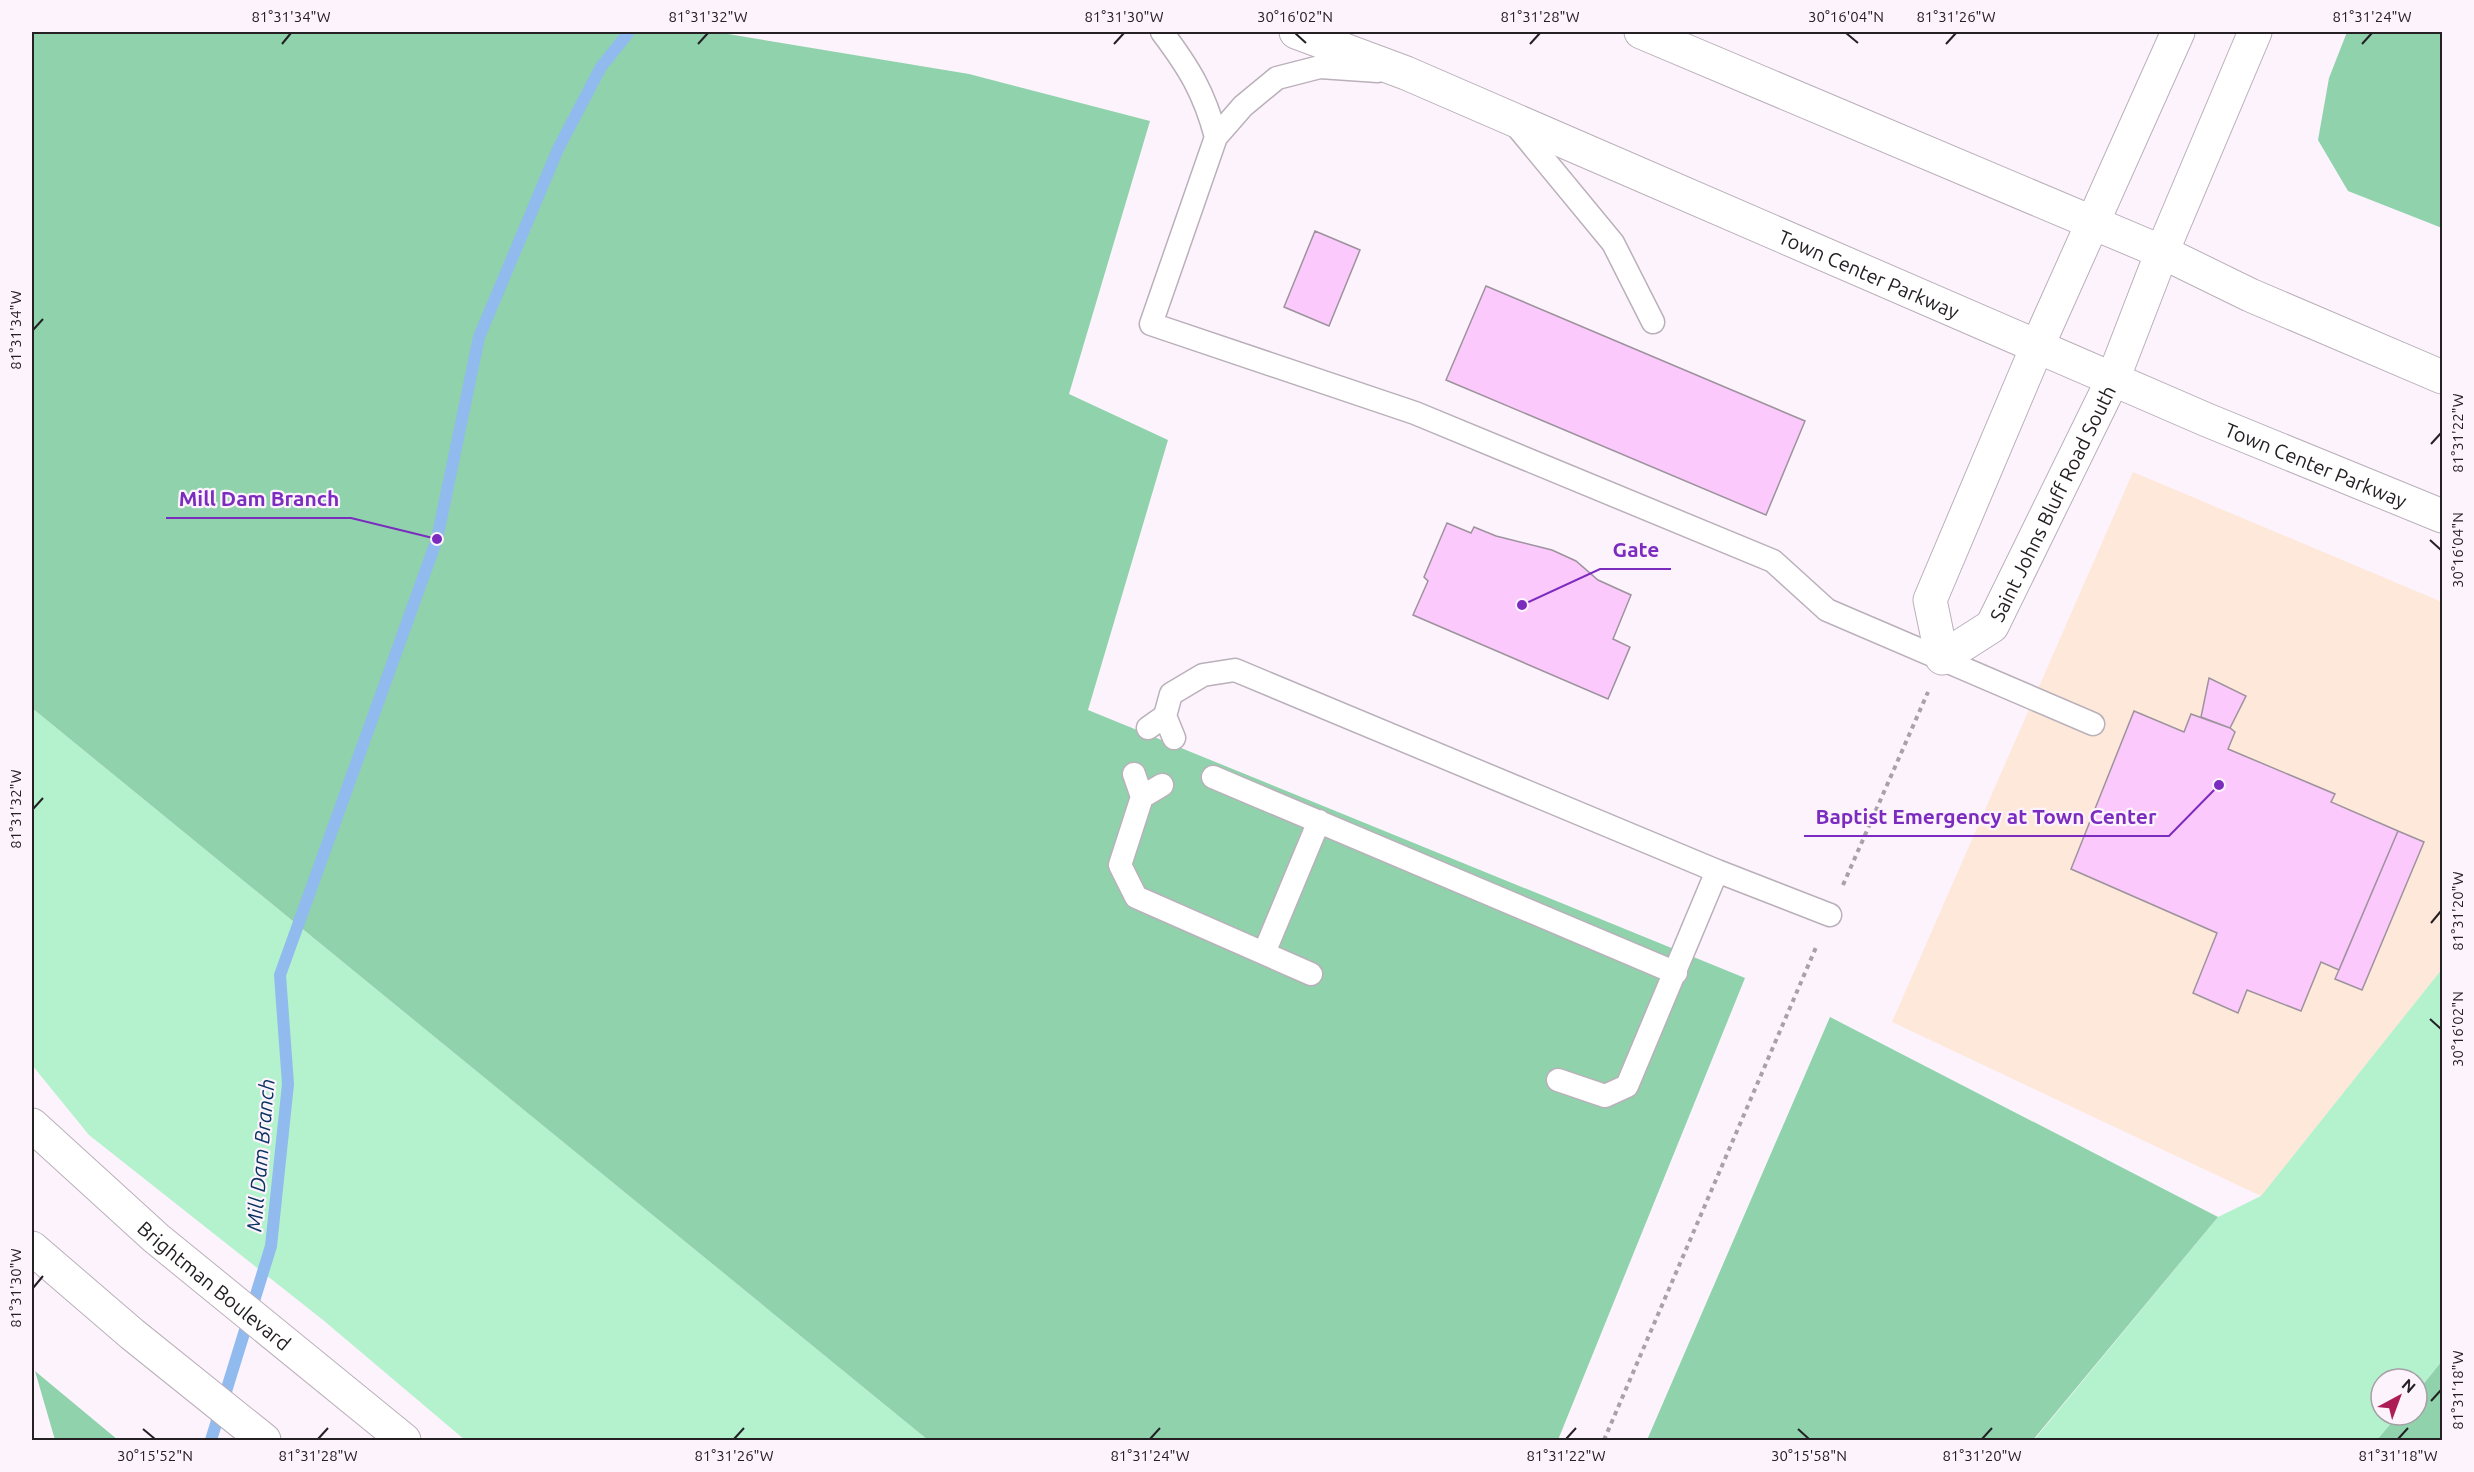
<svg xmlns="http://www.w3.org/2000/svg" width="2474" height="1472" font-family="Ubuntu,sans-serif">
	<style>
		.medical { fill: #fee8da }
		.green { fill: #b4f1cd }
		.forest { fill: #8fd2ac }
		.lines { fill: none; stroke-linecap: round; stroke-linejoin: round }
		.stream { stroke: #91baee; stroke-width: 12 }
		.building { fill: #fbc9fb; stroke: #9d939d; stroke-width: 1.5 }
		.service-casing { stroke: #bab0ba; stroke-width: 25 }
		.minor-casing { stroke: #bab0ba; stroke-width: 35 }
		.tertiary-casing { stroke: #bab0ba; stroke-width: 35 }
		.secondary-casing { stroke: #bab0ba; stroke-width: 35 }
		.path { stroke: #a9a1a9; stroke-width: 4; stroke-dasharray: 4.5 4.5; stroke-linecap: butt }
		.service { stroke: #fff; stroke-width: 22 }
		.minor { stroke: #fff; stroke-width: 33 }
		.tertiary { stroke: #fff; stroke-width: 33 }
		.secondary { stroke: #fff; stroke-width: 33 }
		.ticks { fill: none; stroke: #242024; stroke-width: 2 }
		.labels { text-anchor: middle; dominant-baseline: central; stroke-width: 4.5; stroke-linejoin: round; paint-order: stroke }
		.street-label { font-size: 20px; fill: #242024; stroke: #fdf3fd }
		.water-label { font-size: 21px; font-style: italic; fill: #093463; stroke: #fdf3fd }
		.leader { fill: none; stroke: #7b2cbf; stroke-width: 2 }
		.callout-dot { fill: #7b2cbf; stroke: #fdf3fd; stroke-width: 2 }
		.callout-label { font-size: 21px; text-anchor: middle; font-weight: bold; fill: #7b2cbf; stroke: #fdf3fd; stroke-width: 4.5; stroke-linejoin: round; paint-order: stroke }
		.neatline { fill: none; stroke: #242024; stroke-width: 2 }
		.ticks-label { font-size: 15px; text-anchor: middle; fill: #242024 }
	</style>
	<rect width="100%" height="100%" fill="#fdf3fd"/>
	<!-- medical -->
	<path class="medical" d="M2133,472L2442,602V969L2261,1196L1892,1022Z"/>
	<!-- green -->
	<path class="green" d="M32,708L928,1440H465L323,1320L89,1135L32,1065Z
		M2442,969V1361L2417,1392V1379H2381V1415H2398L2377,1440H2034L2218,1217L2261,1196Z"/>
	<!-- forest -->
	<path class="forest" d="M32,32H716L969,74L1150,121L1069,394L1168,440L1088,710L1745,978L1558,1440H928L32,708Z
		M2347,32H2442V228L2348,191L2318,140L2329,78Z
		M1830,1017L2218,1217L2033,1440H1647Z
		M2442,1361V1440H2377L2398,1415H2417V1392Z
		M35,1371L118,1440H55Z"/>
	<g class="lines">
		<!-- stream -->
		<path class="stream" d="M211,1440L271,1246L288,1084L280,975L437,539L479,337L558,149L601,67L629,32"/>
	</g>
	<!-- building -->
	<path class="building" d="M1315,231L1360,250L1329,326L1284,307Z
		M1486,286L1805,421L1766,515L1446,380Z
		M1447,523L1471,533L1474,527L1496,536L1552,550L1576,561L1598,580L1631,595L1613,639L1630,647L1608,699L1413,615L1428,581L1424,577Z
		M2209,678L2246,696L2230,728L2201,717Z
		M2134,711L2184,732L2191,714L2230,728L2235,732L2228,749L2335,794L2331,802L2398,831L2339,970L2321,962L2301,1011L2247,990L2238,1013L2193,993L2217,933L2071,869Z
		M2398,831L2424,842L2362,990L2335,979Z"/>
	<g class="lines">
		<defs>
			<path id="service" d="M1162,32C1189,68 1204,92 1216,137
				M1378,71L1320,67L1277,78L1243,106L1216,137L1151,324L1415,413L1773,561L1827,610L2093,724
				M1514,123L1613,243L1653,322
				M1165,716L1174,738
				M1148,728L1165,716L1171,694L1203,675L1235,670L1717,871L1830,915
				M1134,774L1142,797L1120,865L1136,897L1311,974
				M1213,777L1676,973
				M1142,797L1162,785
				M1264,953L1319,821
				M1558,1080L1605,1096L1627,1086L1717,871"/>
			<g id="minor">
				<path id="s1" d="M2037,347L1930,600L1942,658L1992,626L2113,379"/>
			</g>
			<g id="tertiary">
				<path id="s2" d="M32,1125L156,1238L404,1440"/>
				<path d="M32,1248L132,1334L264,1440"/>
			</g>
			<g id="secondary">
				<path id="s3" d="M1296,32L1406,73L2207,420L2442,516"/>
				<path d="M1641,32L2162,252L2250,295L2442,377"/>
				<path d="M2037,347L2178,32"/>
				<path d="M2113,379L2162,252L2255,32"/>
			</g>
		</defs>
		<!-- service casing -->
		<use href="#service" class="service-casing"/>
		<!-- minor casing -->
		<use href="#minor" class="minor-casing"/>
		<!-- tertiary casing -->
		<use href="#tertiary" class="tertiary-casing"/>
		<!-- secondary casing -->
		<use href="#secondary" class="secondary-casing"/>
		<!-- path -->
		<path class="path" d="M1843,885L1928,692
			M1604,1440L1817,945"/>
		<!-- service -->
		<use href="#service" class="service"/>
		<!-- minor -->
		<use href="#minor" class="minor"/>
		<!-- tertiary -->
		<use href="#tertiary" class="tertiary"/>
		<!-- secondary -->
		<use href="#secondary" class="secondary"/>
	</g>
	<!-- ticks -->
	<path class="ticks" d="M1295,33L1306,43M1846,33L1858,43M282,44L291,33M698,44L708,33M1114,44L1124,33M1530,44L1540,33M1946,44L1956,33M2362,44L2372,33M33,330L43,319M2431,444L2441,433M2430,540L2441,550M33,809L43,798M2431,923L2441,911M2430,1019L2441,1029M33,1288L43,1276M2431,1401L2441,1390M143,1429L155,1439M1798,1429L1809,1439M318,1439L328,1428M734,1439L744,1428M1150,1439L1160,1428M1566,1439L1576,1428M1982,1439L1992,1428M2398,1439L2408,1428"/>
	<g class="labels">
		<!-- street labels -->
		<g class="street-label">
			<text stroke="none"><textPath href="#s3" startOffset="622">Town Center Parkway</textPath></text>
			<text stroke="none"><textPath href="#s3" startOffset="1108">Town Center Parkway</textPath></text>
			<text stroke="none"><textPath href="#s1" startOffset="530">Saint Johns Bluff Road South</textPath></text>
			<text stroke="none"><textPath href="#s2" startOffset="243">Brightman Boulevard</textPath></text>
		</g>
		<!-- water labels -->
		<g class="water-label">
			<text transform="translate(260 1155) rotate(-85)">Mill Dam Branch</text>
		</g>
	</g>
	<!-- callouts -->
	<path class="leader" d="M437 539L351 518H166M1522 605L1600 569H1671M2219 785L2169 836H1804"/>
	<g class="callout-dot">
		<circle cx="437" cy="539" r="6"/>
		<circle cx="1522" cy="605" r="6"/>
		<circle cx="2219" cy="785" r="6"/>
	</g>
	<g class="callout-label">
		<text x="259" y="506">Mill Dam Branch</text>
		<text x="1636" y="557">Gate</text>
		<text x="1986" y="824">Baptist Emergency at Town Center</text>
	</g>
	<!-- border -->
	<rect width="2474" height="1472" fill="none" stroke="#fdf3fd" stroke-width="66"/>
	<!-- north arrow -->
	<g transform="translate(2399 1397) rotate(41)"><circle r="28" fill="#fdf3fd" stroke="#a69fa6" stroke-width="1.5"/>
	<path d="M0-4.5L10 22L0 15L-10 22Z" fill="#ad1d55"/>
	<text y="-9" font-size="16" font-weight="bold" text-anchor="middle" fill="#242024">N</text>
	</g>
	<rect x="33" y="33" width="2408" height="1406" class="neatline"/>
	<g class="ticks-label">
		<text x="291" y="22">81°31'34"W</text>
		<text x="708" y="22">81°31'32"W</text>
		<text x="1124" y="22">81°31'30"W</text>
		<text x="1295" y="22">30°16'02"N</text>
		<text x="1540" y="22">81°31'28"W</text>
		<text x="1846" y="22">30°16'04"N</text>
		<text x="1956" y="22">81°31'26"W</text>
		<text x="2372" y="22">81°31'24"W</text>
		<text transform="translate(16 330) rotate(-90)" y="5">81°31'34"W</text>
		<text transform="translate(2458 433) rotate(-90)" y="5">81°31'22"W</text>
		<text transform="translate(2458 550) rotate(-90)" y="5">30°16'04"N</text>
		<text transform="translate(16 809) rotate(-90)" y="5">81°31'32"W</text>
		<text transform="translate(2458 911) rotate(-90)" y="5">81°31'20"W</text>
		<text transform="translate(2458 1029) rotate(-90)" y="5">30°16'02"N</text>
		<text transform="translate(16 1288) rotate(-90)" y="5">81°31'30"W</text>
		<text transform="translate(2458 1390) rotate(-90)" y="5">81°31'18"W</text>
		<text x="155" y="1461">30°15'52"N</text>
		<text x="318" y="1461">81°31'28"W</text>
		<text x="734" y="1461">81°31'26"W</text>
		<text x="1150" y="1461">81°31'24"W</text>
		<text x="1566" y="1461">81°31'22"W</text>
		<text x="1809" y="1461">30°15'58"N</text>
		<text x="1982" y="1461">81°31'20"W</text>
		<text x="2398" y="1461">81°31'18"W</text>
	</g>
</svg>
